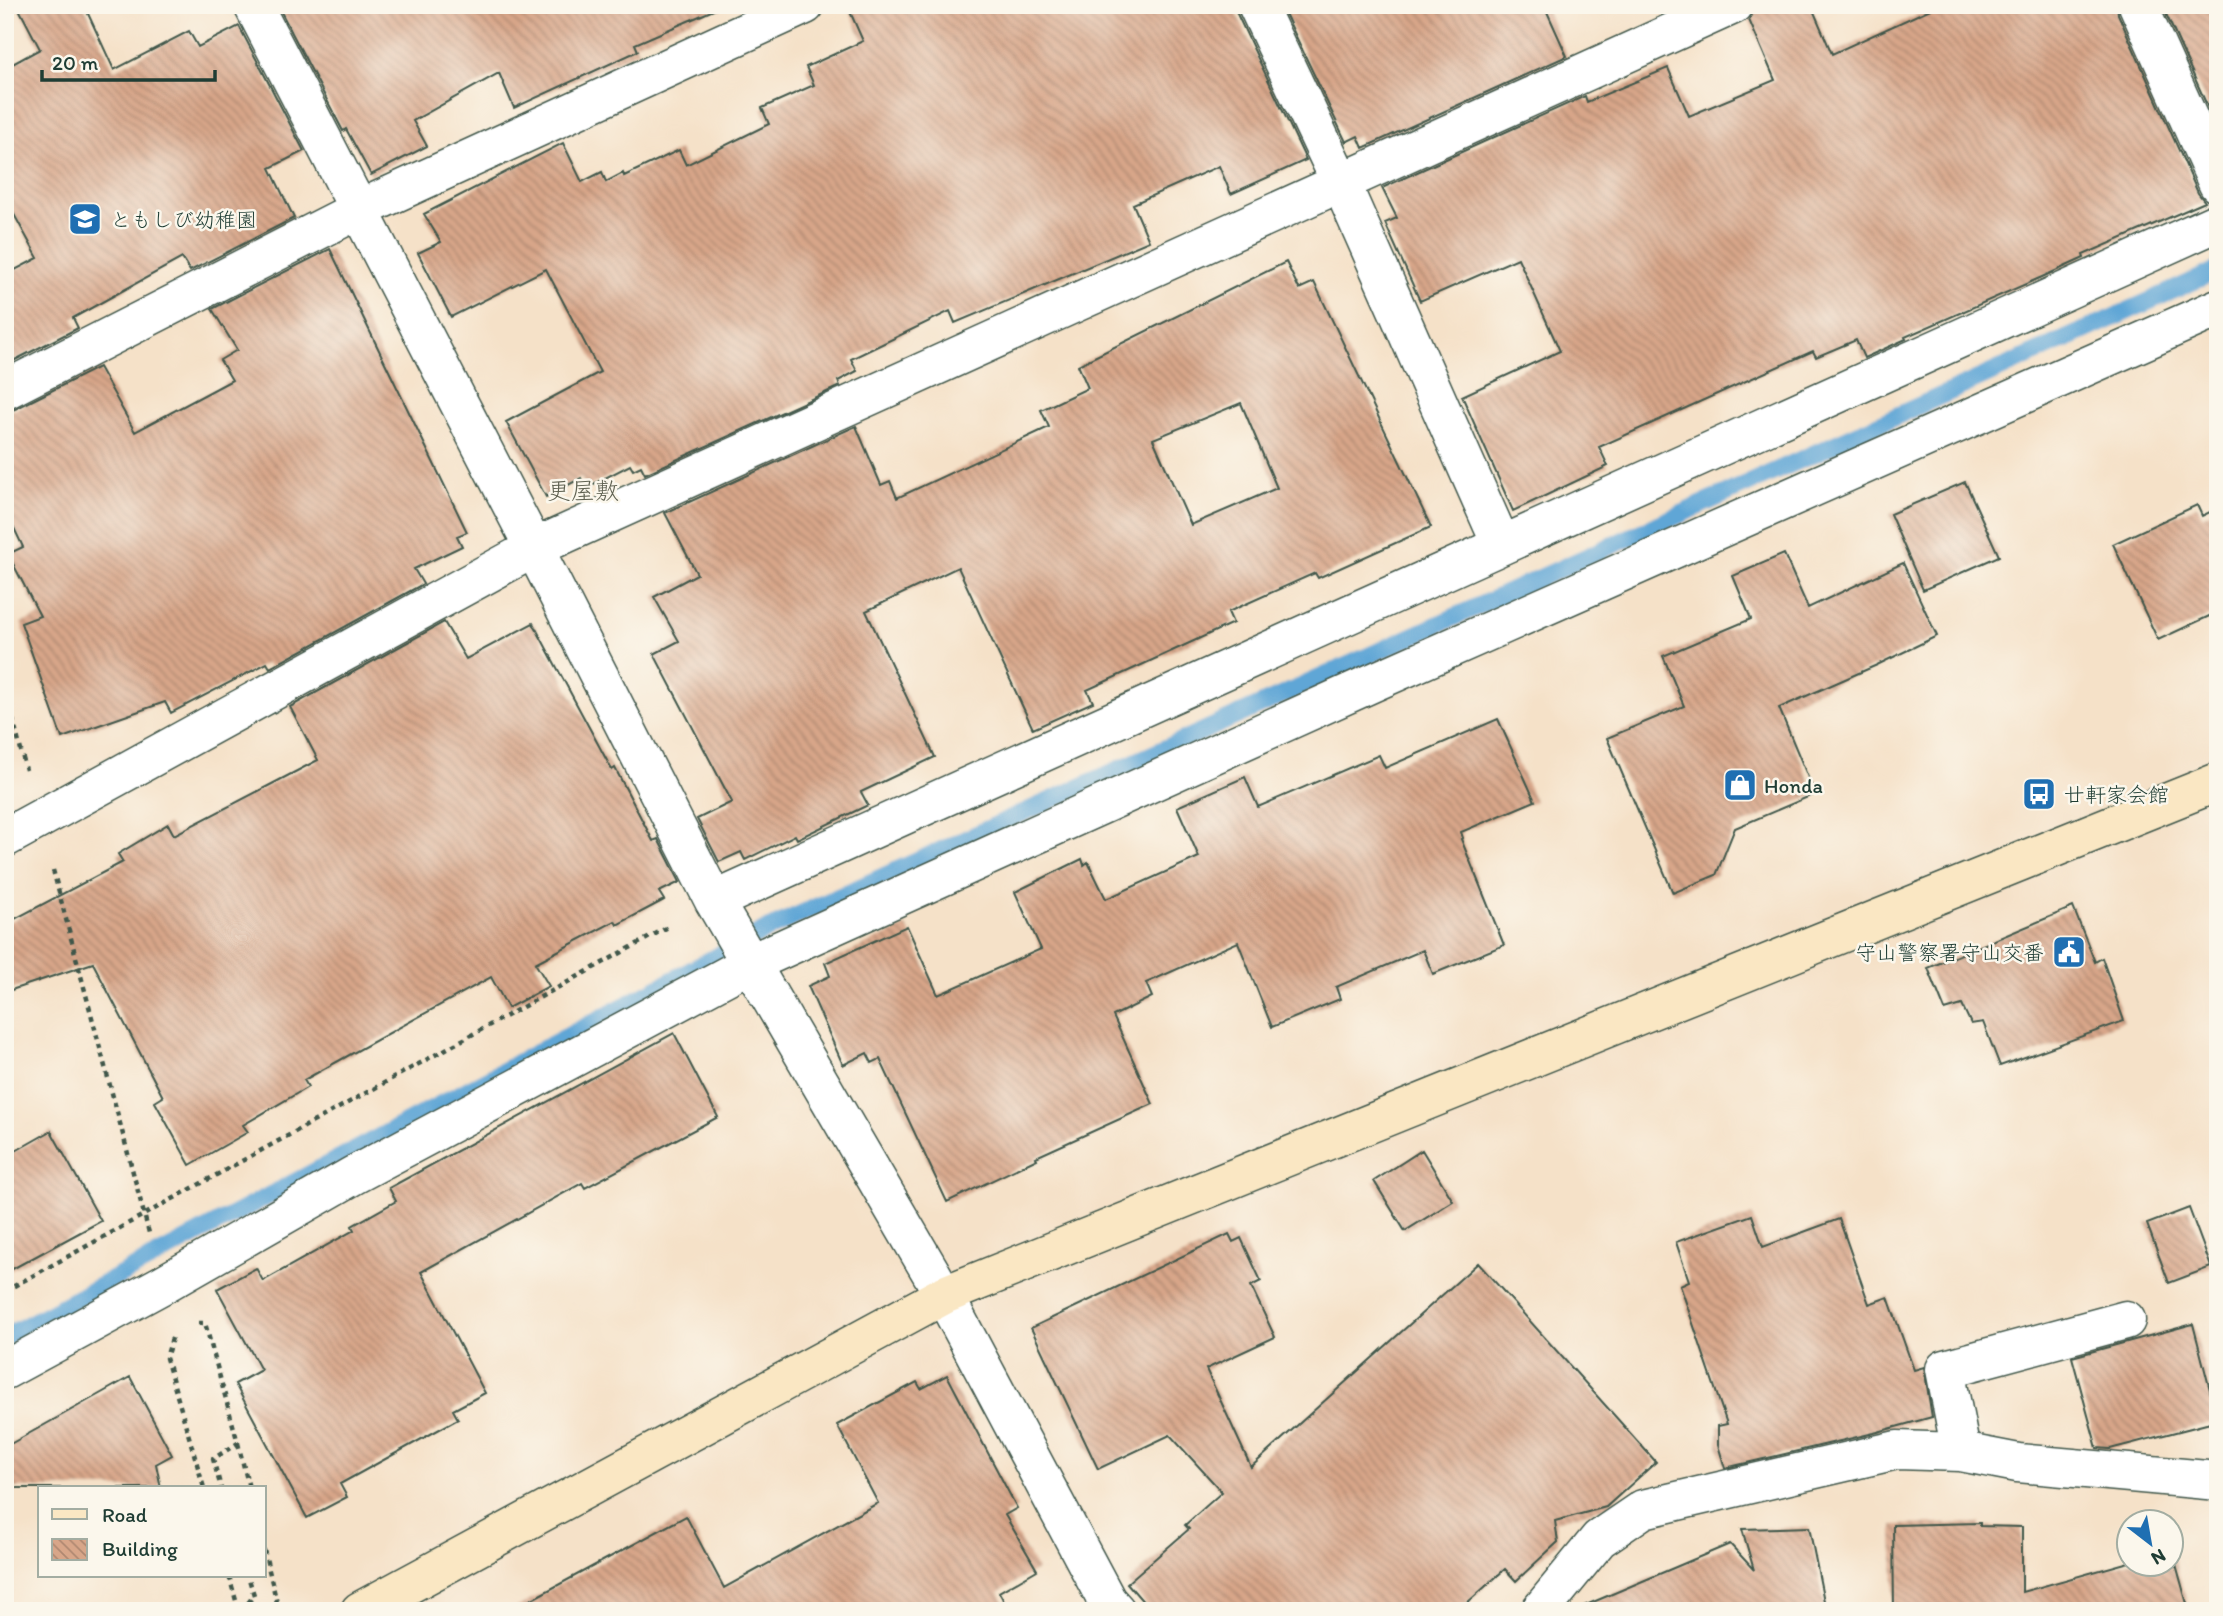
<svg xmlns="http://www.w3.org/2000/svg" width="2223" height="1616" font-family="Itim,'Klee One',sans-serif">
	<style>
		.lines { fill: none; stroke-linecap: round; stroke-linejoin: round }
		.stream { stroke: #5fa6d6; stroke-width: 18 }
		.building { fill: url(#building-back-hatch); fill-rule: evenodd }
		.street-casing { stroke: #3f564a; stroke-width: 41 }
		.secondary-casing { stroke: #3f564a; stroke-width: 41 }
		.path { stroke: #3f564a; stroke-width: 4.5; stroke-dasharray: 5 5; stroke-linecap: butt }
		.street { stroke: #fff; stroke-width: 38 }
		.secondary { stroke: #fae7c3; stroke-width: 38 }
		.labels { text-anchor: middle; dominant-baseline: central; stroke-width: 5; stroke-linejoin: round; paint-order: stroke }
		.poi-label { font-size: 21px; fill: #1f3d34; stroke: #fbf7ec; text-anchor: start }
		.quarter-label { font-size: 24px; fill: #606252; stroke: #fbf7ec }
	</style>
	<defs>
		<pattern id="building-back-hatch" width="6" height="6" patternUnits="userSpaceOnUse" patternTransform="scale(1.75)"><rect width="6" height="6" fill="#d8a689"/><path d="M-1 5l2 2M0 0l6 6M5-1l2 2" fill="none" stroke="#af8871"/></pattern>
	</defs>
	<rect width="100%" height="100%" fill="#fbf7ec"/>
	<filter id="ink" filterUnits="userSpaceOnUse"><feTurbulence type="fractalNoise" baseFrequency=".0143" numOctaves="2"/><feDisplacementMap in="SourceGraphic" scale="14" xChannelSelector="R" yChannelSelector="G"/><feConvolveMatrix kernelMatrix="1 2 1 2 8 2 1 2 1" color-interpolation-filters="sRGB"/></filter>
	<filter id="wash" filterUnits="userSpaceOnUse"><feTurbulence type="fractalNoise" baseFrequency=".00686" numOctaves="4" result="noise"/><feDisplacementMap in="SourceGraphic" scale="28" xChannelSelector="R" yChannelSelector="G"/><feGaussianBlur stdDeviation="1.57" result="paint"/><feColorMatrix in="noise" values="0 0 0 0 0 0 0 0 0 0 0 0 0 0 0 0 0 1.4 0 .05"/><feComposite in="paint" operator="in"/></filter>
	<g filter="url(#wash)">
		<rect width="100%" height="100%" fill="#f5e1c8"/>
		<g class="lines">
			<!-- stream -->
			<path class="stream" d="M5,1337L770,928L2218,270"/>
		</g>
		<g id="blocks">
			<!-- building -->
			<path class="building" d="M17,5H84L114,70L189,31L198,47L239,26L304,151L270,168L294,218L190,271L182,258L73,318L78,328L5,365V275L38,258L5,198V68L40,49Z
				M725,5L635,44L638,51L514,108L499,73L413,121L427,146L371,175L346,129L343,131L278,6Z
				M847,5H1235L1237,14L1306,160L1231,194L1219,166L1133,204L1149,241L955,323L950,311L851,359L857,371L838,381L840,386L645,474L641,466L633,470L630,465L586,488L581,478L546,497L506,422L600,372L546,269L451,317L418,253L441,242L424,214L563,143L582,182L602,172L606,182L623,173L624,176L679,150L686,165L769,124L762,108L814,85L806,67L863,41Z
				M1281,5H1544L1567,56L1363,148L1358,136L1346,142Z
				M1755,5H1811L1832,54L1939,5H2117L2118,14L2198,193L2205,202L2083,255L2084,258L2042,277L1905,337L1906,339L1864,358L1856,340L1816,357L1813,351L1599,447L1608,466L1513,511L1462,396L1560,351L1518,258L1420,301L1385,223L1397,218L1382,188L1585,96L1587,102L1668,68L1689,116L1775,80L1749,20Z
				M2162,5H2218V130Z
				M330,249L467,532L457,536L462,546L414,569L423,584L270,668L267,663L171,713L165,702L62,738L21,623L40,616L8,554L23,547L5,509V412L15,409L99,367L135,432L232,380L220,360L237,350L212,309Z
				M1286,262L1299,289L1314,282L1431,527L1318,578L1315,573L1228,612L1233,623L1087,690L1093,702L1033,729L958,567L866,611L935,757L861,792L868,805L797,839L795,835L745,860L741,852L719,862L697,819L732,802L654,654L679,641L654,597L697,574L665,513L856,426L881,485L890,481L897,498L1049,427L1041,410L1088,388L1078,365ZM1241,403L1277,488L1191,525L1153,439Z
				M1965,482L1999,556L1923,590L1890,514Z
				M2197,505L2202,516L2218,508V612L2158,640L2113,544Z
				M1784,554L1808,608L1903,563L1937,636L1877,665L1779,708L1815,794L1735,828L1716,875L1673,893L1607,738L1684,706L1663,656L1751,619L1733,576Z
				M444,622L466,659L533,623L612,770L615,768L653,841L658,839L680,882L659,892L664,900L617,925L615,921L535,963L549,986L508,1008L491,977L304,1080L308,1087L243,1125L248,1132L190,1165L155,1102L163,1097L93,963L5,992V924L123,862L118,854L168,824L174,835L318,760L290,707Z
				M1498,719L1535,801L1461,832L1463,838L1461,839L1504,945L1433,974L1423,950L1336,987L1340,999L1272,1027L1238,942L1146,983L1152,997L1113,1016L1153,1104L1036,1157L1037,1159L947,1202L880,1059L872,1063L867,1053L843,1065L808,986L830,976L825,963L907,926L938,995L1041,949L1015,892L1082,859L1084,865L1088,862L1106,899L1199,857L1177,807L1245,777L1258,807L1379,755L1385,768Z
				M2073,907L2095,962L2102,958L2124,1021L2000,1066L1983,1022L1971,1024L1962,1005L1945,1010L1928,968Z
				M674,1033L718,1117L585,1188L582,1183L421,1272L485,1393L453,1410L458,1419L340,1484L347,1497L307,1518L235,1384L261,1370L217,1289L256,1268L263,1281L354,1230L352,1226L396,1201L389,1188Z
				M51,1131L101,1221L5,1273V1157Z
				M1422,1150L1453,1201L1405,1231L1374,1181Z
				M2189,1208L2211,1267L2169,1283L2147,1224Z
				M1752,1215L1763,1247L1839,1219L1869,1304L1888,1297L1914,1370L1924,1367L1932,1417L1874,1433L1725,1468L1718,1445V1426L1727,1424L1680,1285L1689,1281L1676,1242Z
				M1229,1234L1233,1242L1241,1238L1261,1281L1251,1286L1275,1337L1206,1369L1251,1467L1478,1263L1656,1462L1606,1507L1555,1521L1558,1542L1516,1581L1505,1569L1458,1611H1151L1127,1583L1189,1529L1185,1525L1222,1492L1170,1435L1098,1469L1031,1328Z
				M2193,1324L2218,1421L2110,1449L2097,1448L2072,1357Z
				M947,1375L1017,1508L1005,1515L1037,1570L999,1592L1009,1611H510L686,1516L724,1588L878,1503L837,1425L917,1382L921,1389Z
				M130,1377L172,1455L156,1464L161,1488H5V1447Z
				M1980,1523V1526L2022,1527V1592L2129,1562L2171,1564L2172,1550L2189,1611H1894L1893,1525Z
				M1809,1527L1826,1611H1572L1730,1544L1754,1570L1742,1529Z"/>
		</g>
	</g>
	<g filter="url(#ink)">
		<use href="#blocks" fill-opacity="0" stroke="#3f564a" stroke-width="2"/>
		<g class="lines">
			<defs>
				<path id="street" d="M253,5L534,548L714,901L944,1295L1107,1601L1116,1611
					M1257,5L1341,183L1501,544
					M2138,5L2218,184
					M5,390L358,210L805,5
					M5,838L534,548L1733,5
					M714,901L2218,222
					M5,1370L160,1286L354,1175L749,964L1374,682L2218,308
					M1961,1452L1945,1369L2126,1320
					M1540,1611L1599,1539L1643,1509L1897,1450L1961,1452L2018,1463L2218,1481"/>
				<path id="secondary" d="M360,1611L944,1295L2218,782"/>
			</defs>
			<!-- street casing -->
			<use href="#street" class="street-casing"/>
			<!-- secondary casing -->
			<use href="#secondary" class="secondary-casing"/>
			<!-- path -->
			<path class="path" d="M5,689L26,770
				M53,870L149,1233
				M5,1291L670,926
				M198,1323H205L238,1443L213,1459L221,1488
				M172,1338L166,1358L204,1488
				M238,1443L249,1488
				M264,1550L279,1611
				M229,1576L239,1611
				M242,1611L254,1595L248,1576"/>
			<!-- street -->
			<use href="#street" class="street"/>
			<!-- secondary -->
			<use href="#secondary" class="secondary"/>
		</g>
	</g>
	<!-- icons -->
	<defs>
		<symbol id="school-square" viewBox="-11 -11 22 22"><rect x="-9" y="-9" width="18" height="18" rx="4" fill="#1f6fb2" stroke="#fbf7ec"/><path d="M0-5L7-2L0 1L-7-2ZM-4 1L0 2.5L4 1V4Q0 6-4 4Z" fill="#fff"/></symbol>
		<symbol id="shop-square" viewBox="-11 -11 22 22"><rect x="-9" y="-9" width="18" height="18" rx="4" fill="#1f6fb2" stroke="#fbf7ec"/><path d="M-5-2.5h2.3a2.7 3.5 0 0 1 5.4 0H5L5.5 6h-11ZM-1.5-2.5h3a1.5 2.3 0 0 0-3 0Z" fill="#fff"/></symbol>
		<symbol id="bus-square" viewBox="-11 -11 22 22"><rect x="-9" y="-9" width="18" height="18" rx="4" fill="#1f6fb2" stroke="#fbf7ec"/><path d="M-5-6H5V4H4V6H2V4H-2V6H-4V4H-5ZM-3.5-4V0h7V-4ZM-3.5 1.2v1.5H-2V1.2ZM2 1.2v1.5H3.5V1.2Z" fill="#fff"/></symbol>
		<symbol id="civic-square" viewBox="-11 -11 22 22"><rect x="-9" y="-9" width="18" height="18" rx="4" fill="#1f6fb2" stroke="#fbf7ec"/><path d="M-.6-6.5H3V-4.5H.6V-3L4-1V1h2V6H-6V1h2V-1L-.6-3ZM-1.2 2.5V6h2.4V2.5Z" fill="#fff"/></symbol>
	</defs>
	<g fill-rule="evenodd">
		<use href="#school-square" x="66" y="200" width="38" height="38"/>
		<use href="#shop-square" x="1721" y="766" width="38" height="38"/>
		<use href="#bus-square" x="2020" y="775" width="38" height="38"/>
		<use href="#civic-square" x="2050" y="933" width="38" height="38"/>
	</g>
	<g class="labels">
		<!-- poi labels -->
		<g class="poi-label">
			<text x="110" y="219">ともしび幼稚園</text>
			<text x="1764" y="785">Honda</text>
			<text x="2064" y="794">廿軒家会館</text>
			<text x="2044" y="952" text-anchor="end">守山警察署守山交番</text>
		</g>
		<!-- quarter labels -->
		<g class="quarter-label">
			<text x="583" y="490">更屋敷</text>
		</g>
	</g>
	<!-- margin -->
	<rect width="2223" height="1616" fill="none" stroke="#fbf7ec" stroke-width="28"/>
	<!-- legend -->
	<rect x="38" y="1486" width="228" height="91" fill="#fbf7ec" stroke="#a3ada2" stroke-width="2"/>
	<rect x="52" y="1509" width="35" height="10" fill="#fae7c3" stroke="#a3ada2" stroke-width="2"/>
	<text x="102" y="1522" font-size="21" fill="#1f3d34">Road</text>
	<rect x="52" y="1539" width="35" height="21" fill="url(#building-back-hatch)" stroke="#a3ada2" stroke-width="2"/>
	<text x="102" y="1556" font-size="21" fill="#1f3d34">Building</text>
	<!-- north arrow -->
	<g transform="translate(2150 1543) rotate(149)"><circle r="33" fill="#fbf7ec" stroke="#a3ada2" stroke-width="2"/>
	<path d="M0-5L12 26L0 18L-12 26Z" fill="#1f6fb2"/>
	<text y="-10" font-size="19" font-weight="bold" text-anchor="middle" fill="#1f3d34">N</text>
	</g>
	<!-- scale -->
	<path d="M42 70v10h173v-10" fill="none" stroke="#1f3d34" stroke-width="3.5"/>
	<text x="52" y="70" font-size="21" fill="#1f3d34" stroke="#fbf7ec" stroke-width="5" paint-order="stroke">20 m</text>
</svg>
